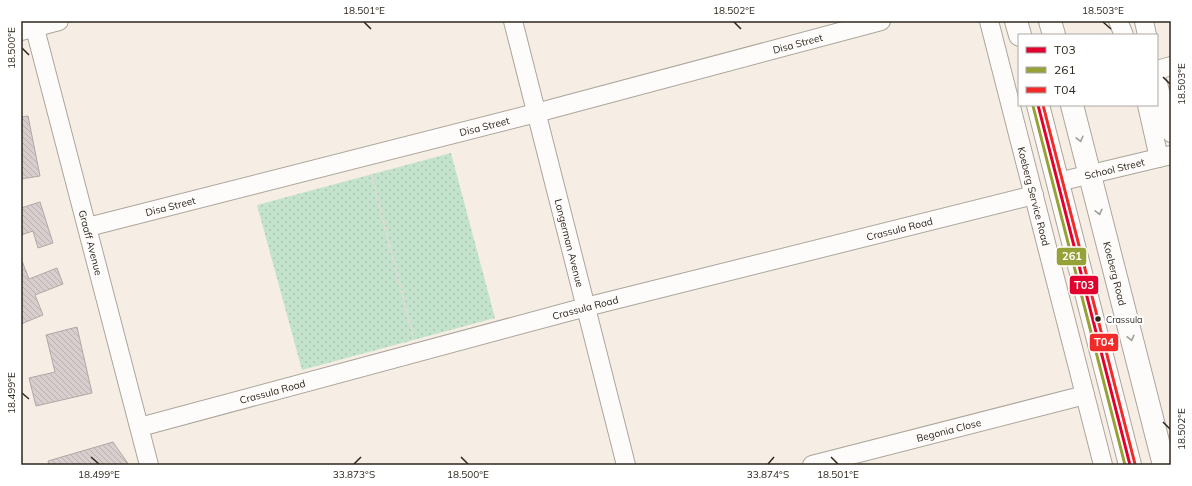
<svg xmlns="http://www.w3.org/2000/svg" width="1192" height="486" font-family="Mulish,sans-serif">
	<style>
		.green { fill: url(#green-dots) }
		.building { fill: url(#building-back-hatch); stroke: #b0a8a6 }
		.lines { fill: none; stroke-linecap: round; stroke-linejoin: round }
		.minor-casing { stroke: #aca59c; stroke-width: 20 }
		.major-casing { stroke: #aca59c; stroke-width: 24 }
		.path { stroke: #dddbd8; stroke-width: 2.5; stroke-dasharray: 4 2; stroke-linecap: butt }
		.minor { stroke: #fefcfb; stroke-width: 18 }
		.major { stroke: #fefcfb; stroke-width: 22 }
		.bus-1-casing { stroke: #fff; stroke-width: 6 }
		.bus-2-casing { stroke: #fff; stroke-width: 6 }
		.bus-3-casing { stroke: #fff; stroke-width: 6 }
		.bus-1 { stroke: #e2002f; stroke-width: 3 }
		.bus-2 { stroke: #96a237; stroke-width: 3 }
		.bus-3 { stroke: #f22b29; stroke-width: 3 }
		.oneway { stroke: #a09c97 }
		.ticks { fill: none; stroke: #2d261d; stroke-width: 1.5 }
		.bus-dot { fill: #2d261d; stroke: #fff; stroke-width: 1.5 }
		.labels { text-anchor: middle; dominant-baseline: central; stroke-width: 4; stroke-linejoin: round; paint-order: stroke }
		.bus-label { font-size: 9px; fill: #2d261d; stroke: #fff; text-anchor: start }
		.street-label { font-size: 10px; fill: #2d261d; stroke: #fff }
		.line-badge { stroke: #fff; stroke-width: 1.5 }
		.badge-label { font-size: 11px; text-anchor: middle; font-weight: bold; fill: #fff }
		.neatline { fill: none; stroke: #2d261d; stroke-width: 1.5 }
		.ticks-label { font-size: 10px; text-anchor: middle; fill: #2d261d }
	</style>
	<defs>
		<pattern id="green-dots" width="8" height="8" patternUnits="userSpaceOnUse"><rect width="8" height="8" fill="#c4e3cd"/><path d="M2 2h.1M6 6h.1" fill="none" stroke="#a9c3b0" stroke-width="1.8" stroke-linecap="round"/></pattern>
		<pattern id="building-back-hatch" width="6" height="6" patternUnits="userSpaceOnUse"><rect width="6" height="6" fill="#d7cecd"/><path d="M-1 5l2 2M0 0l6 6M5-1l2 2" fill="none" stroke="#b9b1b0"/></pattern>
	</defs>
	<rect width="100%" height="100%" fill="#f6eee4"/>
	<!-- green -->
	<path class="green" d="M451,153L495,318L302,370L257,205Z"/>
	<!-- building -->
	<path class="building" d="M28,116L40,176L21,179V117Z
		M40,202L53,243L38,248L33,231L21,235V208Z
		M22,261L29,279L57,268L63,284L35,295L43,315L21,324V262Z
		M77,327L92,393L36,406L29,378L55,372L46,335Z
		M113,442L129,465H49L48,461Z"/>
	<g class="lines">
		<defs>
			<g id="minor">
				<path id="s1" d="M33,21L149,465"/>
				<path id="s2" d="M513,21L626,465"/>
				<path id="s3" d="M989,21L1103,465"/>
				<path d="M1118,21L1124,35"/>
				<path d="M1144,21L1147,35"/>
				<path d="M21,31L59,21"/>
				<path d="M1157,70L1171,66"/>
				<path d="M1157,80L1171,133"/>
				<path d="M1147,105L1159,158"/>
				<path id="s4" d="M1058,182L1171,155"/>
				<path id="s5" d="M88,227L536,113L881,21"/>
				<path id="s6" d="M140,427L586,307L1034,195"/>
				<path id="s7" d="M812,465L1085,395"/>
			</g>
			<g id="major">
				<path d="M1016,21L1020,35"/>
				<path d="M1050,21L1054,35"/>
				<path d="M1038,105L1130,465"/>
				<path id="s8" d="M1072,105L1164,465"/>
			</g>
		</defs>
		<!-- minor casing -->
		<use href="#minor" class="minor-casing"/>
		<!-- major casing -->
		<use href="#major" class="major-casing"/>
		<!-- path -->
		<path class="path" d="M371,174L413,335"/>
		<!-- minor -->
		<use href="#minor" class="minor"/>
		<!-- major -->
		<use href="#major" class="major"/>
		<defs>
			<path id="bus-1" d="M1038,105L1130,465"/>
			<path id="bus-2" d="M1033,106L1125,465"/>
			<path id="bus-3" d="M1043,105L1135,464"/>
		</defs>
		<!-- bus-1 casing -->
		<use href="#bus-1" class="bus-1-casing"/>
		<!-- bus-2 casing -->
		<use href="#bus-2" class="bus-2-casing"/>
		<!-- bus-3 casing -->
		<use href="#bus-3" class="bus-3-casing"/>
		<!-- bus-1 -->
		<use href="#bus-1" class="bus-1"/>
		<!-- bus-2 -->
		<use href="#bus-2" class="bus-2"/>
		<!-- bus-3 -->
		<use href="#bus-3" class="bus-3"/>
	</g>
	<!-- one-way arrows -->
	<defs><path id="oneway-chevron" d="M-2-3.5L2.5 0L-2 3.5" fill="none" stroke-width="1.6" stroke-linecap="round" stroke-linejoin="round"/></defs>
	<g class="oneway">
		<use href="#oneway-chevron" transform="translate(1080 139) rotate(76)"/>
		<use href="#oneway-chevron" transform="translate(1099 212) rotate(76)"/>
		<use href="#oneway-chevron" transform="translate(1131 338) rotate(76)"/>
	</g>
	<!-- ticks -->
	<path class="ticks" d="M364,22L371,29M734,22L741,29M1103,22L1111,29M22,48L29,55M1163,77L1170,84M22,393L29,399M1163,422L1170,429M91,457L99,464M461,457L468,464M831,457L838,464M354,464L361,457M768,464L774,457"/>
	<!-- markers -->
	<circle class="bus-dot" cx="1098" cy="319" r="3.5"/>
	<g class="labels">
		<!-- bus labels -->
		<g class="bus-label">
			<text x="1106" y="319">Crassula</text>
		</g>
		<!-- street labels -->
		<g class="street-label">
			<text stroke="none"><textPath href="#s5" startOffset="733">Disa Street</textPath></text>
			<text stroke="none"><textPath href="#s5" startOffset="409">Disa Street</textPath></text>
			<text stroke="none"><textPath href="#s4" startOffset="58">School Street</textPath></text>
			<text stroke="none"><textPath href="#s3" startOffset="181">Koeberg Service Road</textPath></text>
			<text stroke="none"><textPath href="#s5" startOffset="85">Disa Street</textPath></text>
			<text stroke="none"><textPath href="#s6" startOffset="785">Crassula Road</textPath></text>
			<text stroke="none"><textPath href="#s1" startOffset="229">Graaff Avenue</textPath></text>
			<text stroke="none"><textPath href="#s2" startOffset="229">Langerman Avenue</textPath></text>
			<text stroke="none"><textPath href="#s8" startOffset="174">Koeberg Road</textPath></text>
			<text stroke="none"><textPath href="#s6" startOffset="461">Crassula Road</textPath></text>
			<text stroke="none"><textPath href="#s6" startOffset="137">Crassula Road</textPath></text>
			<text stroke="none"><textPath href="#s7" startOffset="141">Begonia Close</textPath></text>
		</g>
	</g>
	<g class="line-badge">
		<rect x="1056" y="247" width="31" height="19" rx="4" fill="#96a237"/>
		<rect x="1069" y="275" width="30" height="20" rx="4" fill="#e2002f"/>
		<rect x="1089" y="333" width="30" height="19" rx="4" fill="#f22b29"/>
	</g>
	<g class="badge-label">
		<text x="1072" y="260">261</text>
		<text x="1084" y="289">T03</text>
		<text x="1104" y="346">T04</text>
	</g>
	<!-- border -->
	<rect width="1192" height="486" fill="none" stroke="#ffffff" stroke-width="44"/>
	<!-- legend -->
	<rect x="1018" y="34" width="140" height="72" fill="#ffffff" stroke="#aba8a5"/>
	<rect x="1026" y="47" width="20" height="6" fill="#e2002f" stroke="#aba8a5"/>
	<text x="1054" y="54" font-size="12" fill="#2d261d">T03</text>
	<rect x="1026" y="67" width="20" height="6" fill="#96a237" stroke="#aba8a5"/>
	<text x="1054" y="74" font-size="12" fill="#2d261d">261</text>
	<rect x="1026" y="87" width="20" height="6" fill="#f22b29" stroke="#aba8a5"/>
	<text x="1054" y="94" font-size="12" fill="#2d261d">T04</text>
	<rect x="22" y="22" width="1148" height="442" class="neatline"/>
	<g class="ticks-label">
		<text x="364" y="14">18.501°E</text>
		<text x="734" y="14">18.502°E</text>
		<text x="1103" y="14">18.503°E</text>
		<text transform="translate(11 48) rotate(-90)" y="4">18.500°E</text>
		<text transform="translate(1181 84) rotate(-90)" y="4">18.503°E</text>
		<text transform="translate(11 393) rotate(-90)" y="4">18.499°E</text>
		<text transform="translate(1181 429) rotate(-90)" y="4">18.502°E</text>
		<text x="99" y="478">18.499°E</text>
		<text x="354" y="478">33.873°S</text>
		<text x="468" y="478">18.500°E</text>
		<text x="768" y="478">33.874°S</text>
		<text x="838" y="478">18.501°E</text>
	</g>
</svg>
